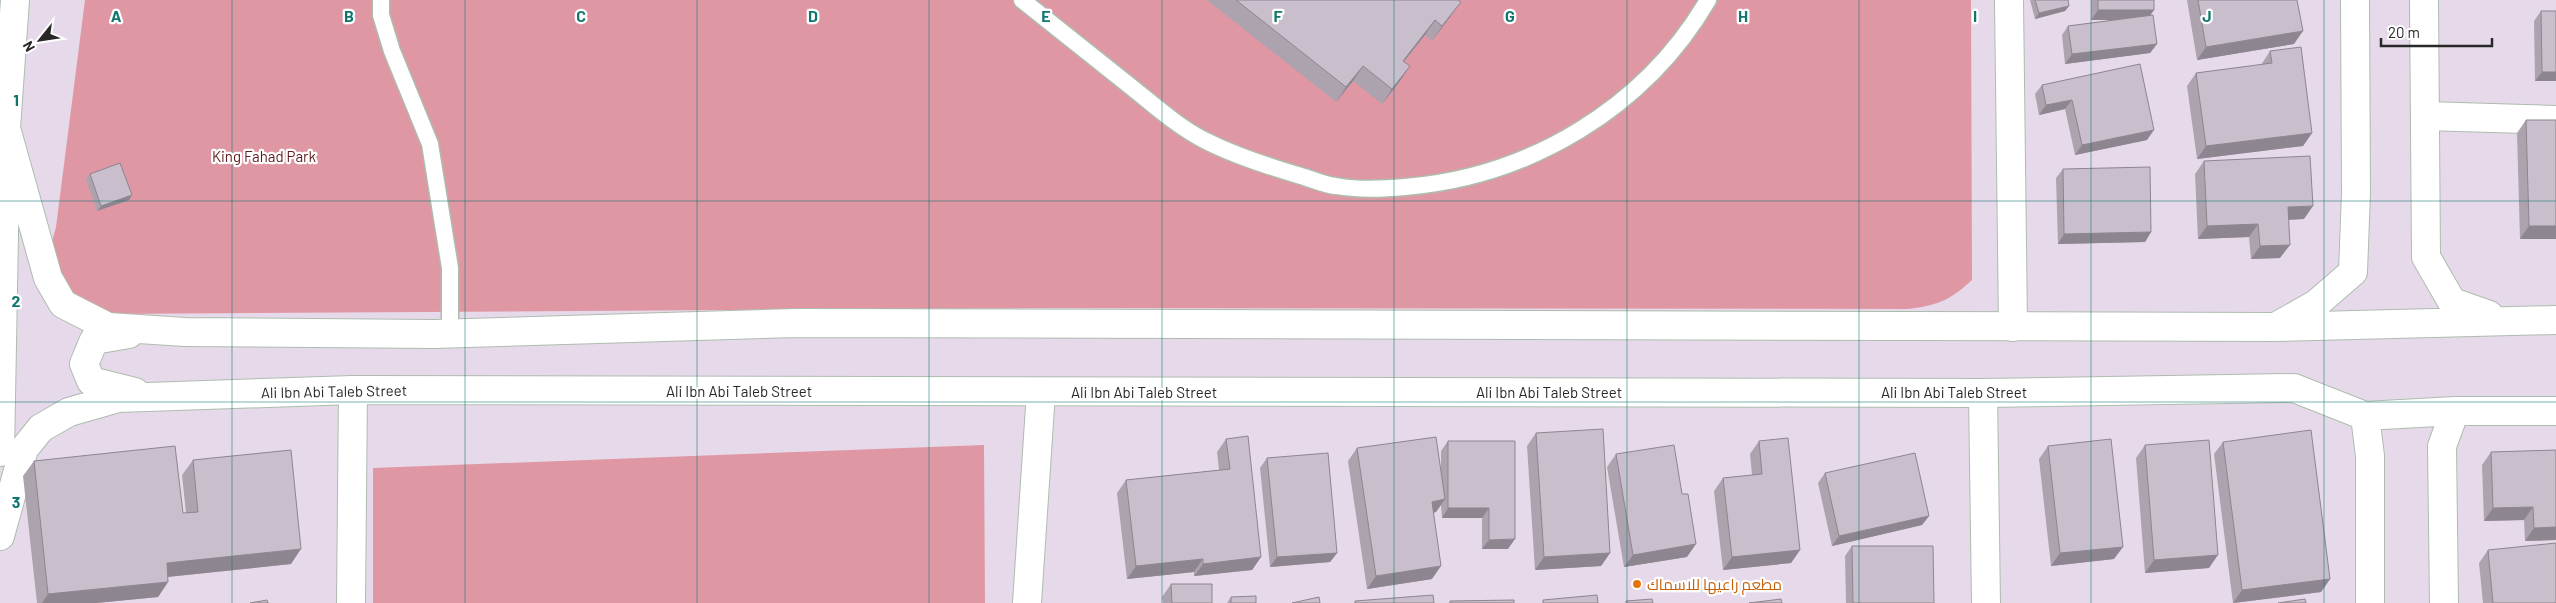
<svg xmlns="http://www.w3.org/2000/svg" width="2556" height="603" font-family="Barlow,Cairo,sans-serif">
	<style>
		.green { fill: #e097a4 }
		.lines { fill: none; stroke-linecap: round; stroke-linejoin: round }
		.lane-casing { stroke: #aebcae; stroke-width: 19 }
		.street-casing { stroke: #aebcae; stroke-width: 30 }
		.secondary-casing { stroke: #aebcae; stroke-width: 30 }
		.lane { stroke: #fff; stroke-width: 16 }
		.street { stroke: #fff; stroke-width: 28 }
		.secondary { stroke: #fff; stroke-width: 28 }
		.wall { fill: #ada3af }
		.shaded-wall { fill: #8d858f }
		.building { fill: #c9becc; stroke: #8d858f }
		.grid { fill: none; stroke: #0f766e; stroke-width: 1; stroke-opacity: 0.55 }
		.food-dot { fill: #e8710a; stroke: #fff; stroke-width: 2 }
		.labels { text-anchor: middle; dominant-baseline: central; stroke-width: 4.5; stroke-linejoin: round; paint-order: stroke }
		.park-label { font-size: 15px; fill: #611b1e; stroke: #fff }
		.street-label { font-size: 15px; fill: #282828; stroke: #fff }
		.food-label { font-size: 15px; fill: #c56008; stroke: #fff; text-anchor: start }
		.grid-label { font-size: 16px; text-anchor: middle; font-weight: bold; fill: #0f766e; stroke: #fff; stroke-width: 4.5; stroke-linejoin: round; paint-order: stroke }
	</style>
	<rect width="100%" height="100%" fill="#e6daea"/>
	<!-- green -->
	<path class="green" d="M85,0H1971L1972,280C1951,300 1936,306 1907,309L1045,308L107,314L84,306L65,288L51,245L56,227Z
		M984,445L985,603H373V468Z"/>
	<g class="lines">
		<defs>
			<path id="lane" d="M381,0V15L392,51L430,144L450,268V334
				M1022,0C1058,29 1094,57 1130,86C1154,105 1178,127 1206,141C1236,156 1268,166 1301,176C1312,179 1324,185 1336,186C1358,190 1383,189 1405,187C1529,177 1645,108 1708,0"/>
			<path id="street" d="M2009,0L2013,327
				M2425,116L2556,120
				M1983,393L1986,603
				M351,603L353,390
				M1027,603L1041,392"/>
			<path id="secondary" d="M2424,0L2426,257L2452,302L2489,315
				M6,128L48,278L63,304L108,327L185,332L434,334L795,323L2275,327L2556,320
				M2279,325L2316,304L2353,272L2356,193L2355,0
				M129,334L94,340L84,364L91,381L135,392
				M2365,416L2370,456V603
				M0,452L6,128L15,0
				M0,536L24,449L41,428L69,412L118,398L353,390L1983,393L2294,388L2365,416L2455,411H2556
				M2444,603L2442,446L2455,411"/>
		</defs>
		<!-- lane casing -->
		<use href="#lane" class="lane-casing"/>
		<!-- street casing -->
		<use href="#street" class="street-casing"/>
		<!-- secondary casing -->
		<use href="#secondary" class="secondary-casing"/>
		<!-- lane -->
		<use href="#lane" class="lane"/>
		<!-- street -->
		<use href="#street" class="street"/>
		<!-- secondary -->
		<use href="#secondary" class="secondary"/>
	</g>
	<!-- wall -->
	<path class="wall" d="M1207,0H1458L1461,2L1450,17L1432,41L1425,35L1404,62L1400,81L1382,104L1353,81L1336,102Z
		M2030,0H2068L2069,6L2065,11L2035,19Z
		M2091,0H2154V10L2150,15L2157,44L2150,53L2065,64L2062,35L2068,26L2113,20H2091Z
		M2187,0H2297L2294,44L2197,60Z
		M2541,11H2556V81H2535L2534,21Z
		M2270,51L2312,133L2303,146L2197,159L2187,86L2196,73L2261,65Z
		M2042,85L2147,140L2075,155L2065,109L2039,115L2035,94Z
		M2526,120H2556V239H2520L2517,133Z
		M2204,161L2304,219L2288,220L2280,258L2251,259L2249,237L2198,239L2195,174Z
		M2063,169L2151,232L2145,242L2058,244L2056,178Z
		M90,174L132,195L129,200L97,211L86,179Z
		M1536,433L1610,553L1601,566L1535,570L1527,446Z
		M1226,439L1261,557L1252,570L1194,576V572L1127,579L1117,493L1126,480L1219,470L1217,452Z
		M1448,441H1515L1508,549H1482V518H1442L1441,505L1436,512L1433,513L1432,579L1367,589L1348,461L1357,448L1441,473V451Z
		M1759,441L1800,550L1791,563L1723,570L1714,491L1723,478L1752,475L1750,454Z
		M2223,442L2330,579L2321,592L2233,603L2214,454Z
		M2145,445L2209,568L2145,573L2136,458Z
		M2048,446L2114,559L2051,566L2039,459Z
		M2556,450V540L2525,541L2524,520L2484,521L2482,465L2491,452Z
		M1616,454L1687,557L1624,567L1607,467Z
		M1267,458L1337,553L1330,562L1270,567L1260,468Z
		M193,460L291,564L168,577V582L158,597L96,603H37L23,476L34,461L183,513H186L182,475Z
		M1825,473L1929,516L1922,525L1832,546L1818,483Z
		M1852,546L1934,603H1846L1845,556Z
		M2488,550L2556,603H2483L2479,563Z
		M1171,584L1212,603H1163L1162,597Z
		M1231,597L1256,603H1227Z"/>
	<!-- shaded-wall -->
	<path class="shaded-wall" d="M1461,2L1450,17L1432,41L1442,26Z
		M2069,6L2065,11L2035,19L2039,13Z
		M2098,10H2154L2147,20H2091Z
		M1435,20L1425,35L1392,76L1403,61Z
		M2303,31L2294,44L2197,60L2206,47Z
		M2157,44L2150,53L2065,64L2072,54Z
		M1363,66L1353,81L1336,102L1346,87Z
		M1410,66L1400,81L1382,104L1392,89Z
		M2542,72H2556V81H2535Z
		M2072,100L2065,109L2039,115L2046,105Z
		M2154,130L2147,140L2075,155L2082,145Z
		M2312,133L2303,146L2197,159L2206,146Z
		M132,195L129,200L97,211L101,206Z
		M2313,206L2304,219L2279,220L2288,207Z
		M2258,224L2249,237L2198,239L2207,226Z
		M2529,226H2556V239H2520Z
		M2151,232L2145,242L2058,244L2064,234Z
		M2290,245L2280,258L2251,259L2260,246Z
		M1445,499L1436,512L1423,515L1432,502Z
		M2533,507L2524,520L2484,521L2493,508Z
		M1448,508H1489L1482,518H1442Z
		M1929,516L1922,525L1832,546L1839,536Z
		M2556,527V540L2525,541L2534,528Z
		M1515,539L1508,549H1482L1489,540Z
		M1696,544L1687,557L1624,567L1633,555Z
		M2123,547L2114,559L2051,566L2060,553Z
		M301,549L291,564L156,578L167,563Z
		M1800,550L1791,563L1723,570L1732,557Z
		M1337,553L1330,562L1270,567L1277,557Z
		M1610,553L1601,566L1535,570L1544,557Z
		M2218,555L2209,568L2145,573L2154,560Z
		M1261,557L1252,570L1194,576L1203,564Z
		M1203,559L1194,572L1127,579L1136,566Z
		M1441,566L1432,579L1367,589L1376,576Z
		M2330,579L2321,592L2233,603L2242,590Z
		M168,582L158,597L96,603H42L48,594Z"/>
	<!-- building -->
	<path class="building" d="M1236,0H1458L1461,2L1442,26L1435,20L1403,61L1410,66L1392,89L1363,66L1346,87Z
		M2035,0H2068L2069,6L2039,13Z
		M2098,0H2154V10H2098Z
		M2198,0H2297L2303,31L2206,47Z
		M2541,11H2556V72H2542Z
		M2153,15L2157,44L2072,54L2068,26Z
		M2301,47L2312,133L2206,146L2196,73L2272,63L2270,51Z
		M2140,64L2154,130L2082,145L2072,100L2046,105L2042,85Z
		M2526,120H2556V226H2529Z
		M2310,156L2313,206L2288,207L2290,245L2260,246L2258,224L2207,226L2204,161Z
		M120,163L132,195L101,206L90,174Z
		M2150,167L2151,232L2064,234L2063,169Z
		M1603,429L1610,553L1544,557L1536,433Z
		M2311,430L2330,579L2242,590L2223,442Z
		M1248,436L1261,557L1203,564V559L1136,566L1126,480L1230,469L1226,439Z
		M1436,437L1445,499L1432,502L1441,566L1376,576L1357,448Z
		M1788,438L1800,550L1732,557L1723,478L1762,474L1759,441Z
		M2111,439L2123,547L2060,553L2048,446Z
		M2209,440L2218,555L2154,560L2145,445Z
		M1448,441H1515V539L1489,540V508H1448Z
		M1674,445L1682,494H1688L1696,544L1633,555L1616,454Z
		M175,446L183,513L198,512L193,460L291,450L301,549L167,563L168,582L48,594L34,461Z
		M2556,450V527L2534,528L2533,507L2493,508L2491,452Z
		M1328,453L1337,553L1277,557L1267,458Z
		M1915,453L1929,516L1839,536L1825,473Z
		M2556,543V603H2493L2488,550Z
		M1852,546H1933L1934,603H1853Z
		M1171,584H1212V603H1172Z
		M1433,595L1434,603H1355V601Z
		M1597,595L1598,603H1543V600Z
		M1256,596V603H1231V597Z
		M1319,597L1320,603H1292Z
		M1652,599L1653,603H1626V601Z
		M1781,599L1782,603H1749Z
		M2305,599L2306,603H2278Z
		M267,600L268,603H250Z
		M1514,600V603H1450V601Z"/>
	<!-- grid -->
	<path class="grid" d="M232,0V603M465,0V603M697,0V603M929,0V603M1162,0V603M1394,0V603M1627,0V603M1859,0V603M2091,0V603M2324,0V603M0,201H2556M0,402H2556"/>
	<!-- markers -->
	<circle class="food-dot" cx="1637" cy="584" r="5"/>
	<g class="labels">
		<!-- park labels -->
		<g class="park-label">
			<text x="264" y="156">King Fahad Park</text>
		</g>
		<!-- street labels -->
		<g class="street-label">
			<text transform="translate(334 391) rotate(-1)">Ali Ibn Abi Taleb Street</text>
			<text x="739" y="391">Ali Ibn Abi Taleb Street</text>
			<text x="1144" y="392">Ali Ibn Abi Taleb Street</text>
			<text x="1549" y="392">Ali Ibn Abi Taleb Street</text>
			<text x="1954" y="392">Ali Ibn Abi Taleb Street</text>
		</g>
		<!-- food labels -->
		<g class="food-label">
			<text x="1647" y="584">مطعم راعيها للاسماك</text>
		</g>
	</g>
	<g class="grid-label">
		<text x="116" y="22">A</text>
		<text x="349" y="22">B</text>
		<text x="581" y="22">C</text>
		<text x="813" y="22">D</text>
		<text x="1046" y="22">E</text>
		<text x="1278" y="22">F</text>
		<text x="1510" y="22">G</text>
		<text x="1743" y="22">H</text>
		<text x="1975" y="22">I</text>
		<text x="2207" y="22">J</text>
		<text x="16" y="106">1</text>
		<text x="16" y="307">2</text>
		<text x="16" y="508">3</text>
	</g>
	<!-- north arrow -->
	<g transform="translate(40 40) rotate(240)" stroke="#ffffff" stroke-width="4" paint-order="stroke">
	<path d="M0-4L9 19L0 12L-9 19Z" fill="#282828"/>
	<text y="-8" font-size="14" font-weight="bold" text-anchor="middle" fill="#282828">N</text>
	</g>
	<!-- scale -->
	<path d="M2381 38v8h111v-8" fill="none" stroke="#282828" stroke-width="2.5"/>
	<text x="2388" y="38" font-size="15" fill="#282828" stroke="#ffffff" stroke-width="4" paint-order="stroke">20 m</text>
</svg>
